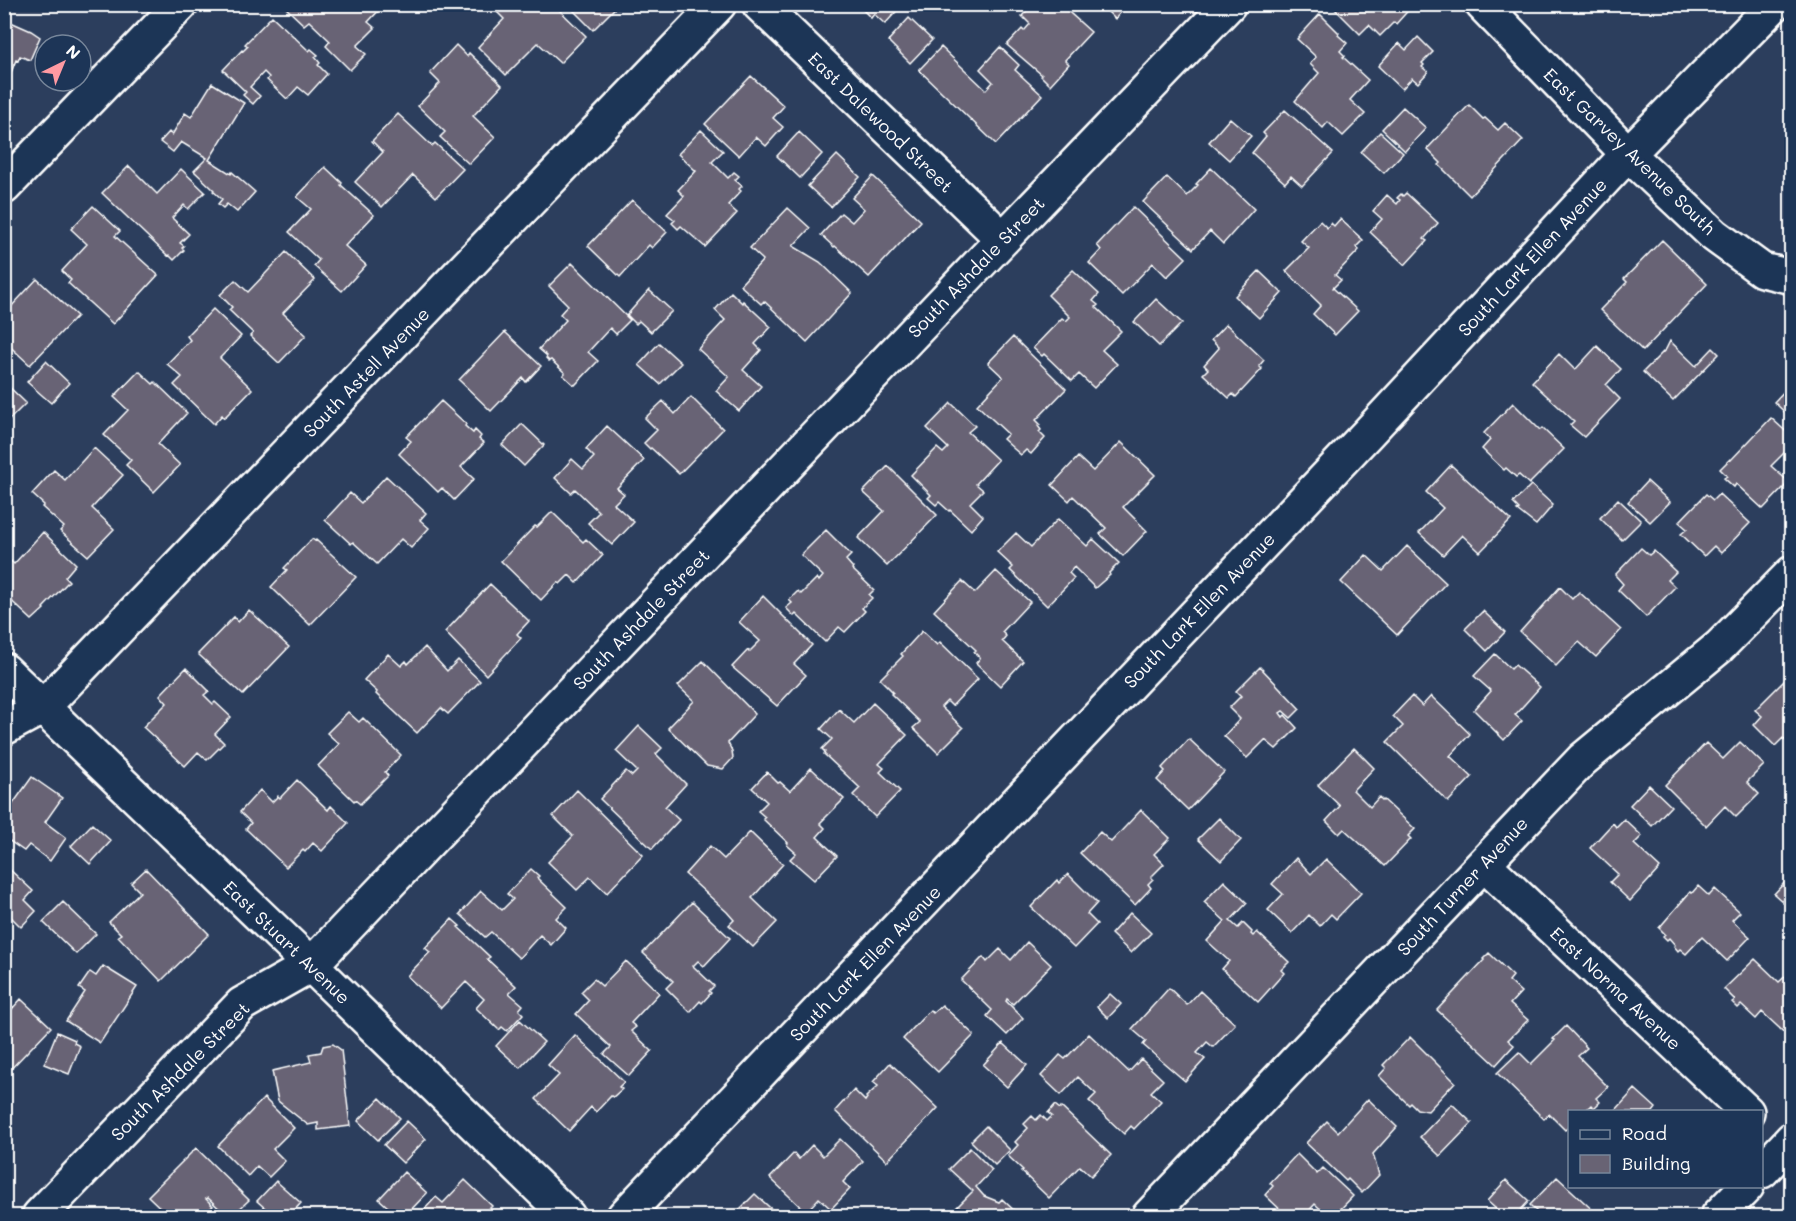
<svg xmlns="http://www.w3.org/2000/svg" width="1796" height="1221" font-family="Mali,sans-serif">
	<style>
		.building { fill: #686374; stroke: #fff; stroke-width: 1.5 }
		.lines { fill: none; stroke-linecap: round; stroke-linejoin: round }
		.minor-casing { stroke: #fff; stroke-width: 38 }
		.tertiary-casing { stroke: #fff; stroke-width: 38 }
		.minor { stroke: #1d3557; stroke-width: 33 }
		.tertiary { stroke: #1d3557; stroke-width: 33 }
		.labels { text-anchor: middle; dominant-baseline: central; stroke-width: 5; stroke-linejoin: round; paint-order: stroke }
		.street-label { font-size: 18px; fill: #fff; stroke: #1d3557 }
	</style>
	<rect width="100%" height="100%" fill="#2c3e5d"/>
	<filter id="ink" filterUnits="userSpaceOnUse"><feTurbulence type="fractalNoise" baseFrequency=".0167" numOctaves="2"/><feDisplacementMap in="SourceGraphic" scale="12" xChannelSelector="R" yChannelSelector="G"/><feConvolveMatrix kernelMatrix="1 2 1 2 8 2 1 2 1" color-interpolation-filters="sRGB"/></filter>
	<g filter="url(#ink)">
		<!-- building -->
		<path class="building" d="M286,4L331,6L385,4L368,22L375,28L357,46L366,54L350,70L326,46L330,41L309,21L304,25L284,6Z
			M489,4H553L586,36L560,63L538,43L506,75L478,47L504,19Z
			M567,4H621L618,8L616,7L593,30Z
			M857,4H903L885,24L874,14L871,18Z
			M1033,4H1055L1060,9L1062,6L1091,32L1065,60L1069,64L1050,85L1041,76L1042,75L1007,45L1022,29L1024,31L1030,24L1022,16Z
			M1100,4H1128L1115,19Z
			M1330,4H1414L1396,24L1394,22L1380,36L1369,25L1360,34Z
			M1320,14L1339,33L1338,35L1347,43L1340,51L1345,56L1343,57L1368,80L1350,100L1365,114L1343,136L1328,122L1323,128L1295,101L1319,73L1310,64L1316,57L1297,39Z
			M272,16L309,51L311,49L318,55L315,57L320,63L318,65L327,74L308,95L298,87L287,99L267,80L269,77L264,72L250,87L260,96L253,104L243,95L246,92L223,70L242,50L243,51L248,46L245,44Z
			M909,18L932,40L910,63L888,41Z
			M4,19L31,31L40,37L30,60L20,56L18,61L16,60L4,90Z
			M1418,37L1433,52L1422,63L1424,65L1422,67L1428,72L1418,83L1412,78L1402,89L1378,66L1399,43L1406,50Z
			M456,45L467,56L469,53L502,85L473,116L495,137L469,164L440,137L445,132L418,106L440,83L430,73Z
			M941,47L986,90L993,82L980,69L1000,47L1019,65L1015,70L1042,95L996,144L919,70Z
			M751,76L784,106L773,118L783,127L766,146L756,137L739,156L705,124Z
			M212,83L244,103L209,160L231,174L232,172L255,192L237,212L227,204L223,208L218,204L222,199L213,191L214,190L194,171L207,158L181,142L173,152L160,142L169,132L172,135L185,113L191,117Z
			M1469,105L1483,119L1485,118L1498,130L1505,123L1523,140L1470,196L1439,165L1441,163L1427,149Z
			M1403,107L1426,128L1405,151L1382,129Z
			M1285,110L1333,153L1302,186L1291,176L1285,183L1252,153L1266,136L1263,133Z
			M398,114L432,146L435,143L463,169L436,197L413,175L382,207L355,182L383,152L372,141Z
			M1230,118L1251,136L1229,160L1209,142Z
			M701,130L723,151L712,162L728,178L734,172L739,176L735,180L742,186L739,189L741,191L728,205L737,213L705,247L681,226L678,229L672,223L675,220L667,214L684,196L678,190L696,171L678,154Z
			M799,132L822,154L800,178L777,156Z
			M1380,132L1403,153L1384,173L1361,152Z
			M837,155L860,177L831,207L808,186Z
			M129,166L157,194L181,169L205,192L188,209L184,205L172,218L189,234L180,243L184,246L182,248L184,250L174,260L169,255L168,256L102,193Z
			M325,167L342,183L341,185L374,215L345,246L366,265L342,291L314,266L319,260L289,232L311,209L297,197Z
			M1211,168L1254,209L1223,244L1210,231L1193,249L1143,202L1167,177L1187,196L1198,185L1196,184Z
			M873,176L921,221L869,277L835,246L834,247L821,235L841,213L852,222L864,209L852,198Z
			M1406,193L1438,223L1424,239L1427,241L1405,265L1370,232L1382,219L1373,211L1387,195L1397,204L1400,200L1397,198L1401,194L1403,196Z
			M632,200L667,232L652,248L649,245L620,277L588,246Z
			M93,206L120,231L115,236L158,275L113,324L68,283L71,280L62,271L87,244L71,229Z
			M1133,207L1186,258L1167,277L1153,263L1122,295L1089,263L1101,250L1097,245Z
			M788,208L810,228L793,246L820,262L852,293L807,342L764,301L761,304L740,285L763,260L750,248Z
			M1340,219L1363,240L1356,247L1359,250L1335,275L1341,280L1333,288L1358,311L1335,335L1313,314L1321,305L1286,271L1309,248L1301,241L1320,221L1327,228L1331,223L1334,226Z
			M1662,240L1707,284L1643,351L1600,310L1627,282L1624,279Z
			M286,252L315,280L283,313L306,335L279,363L250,336L253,333L229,310L232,307L220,295L235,280L248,292Z
			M572,263L630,320L616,334L610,328L588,352L598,361L575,385L573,384L563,375L565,373L551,360L549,361L546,358L547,356L539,349L566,320L560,314L568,305L549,286Z
			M1073,270L1099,294L1093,301L1098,305L1096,307L1121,331L1102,350L1117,364L1094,388L1079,374L1072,381L1044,354L1042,356L1033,348L1062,318L1066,321L1070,317L1048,295Z
			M1259,271L1282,293L1259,318L1235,296Z
			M37,279L77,316L30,365L4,341V304L9,309Z
			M649,290L672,311L651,332L639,321L636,324L627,315Z
			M731,292L742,303L743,301L771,327L755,344L761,350L743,370L761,386L739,411L716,391L729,377L698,349L725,320L715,310Z
			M1156,299L1182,323L1159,346L1134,322Z
			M213,309L241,336L220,358L252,389L224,418L222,415L214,424L174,385L182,377L167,364L190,340L187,336Z
			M1226,324L1264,360L1259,366L1262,369L1236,397L1233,394L1229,398L1203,374L1208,369L1204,365L1219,348L1211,340Z
			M505,332L541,366L526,382L523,378L491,411L459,380Z
			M1013,337L1066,389L1036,420L1040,424L1038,426L1041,430L1039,432L1045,438L1031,454L1026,450L1021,455L1014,449L1003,439L1008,434L977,405L1003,377L988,363Z
			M1670,341L1696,366L1713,348L1719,354L1673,401L1643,372L1666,349Z
			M659,343L681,363L660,384L639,365Z
			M1597,346L1621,369L1606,385L1620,399L1584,437L1570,425L1574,421L1532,382L1559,354L1575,370Z
			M46,361L69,383L51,403L27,382Z
			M139,371L153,384L155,382L187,413L158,444L180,465L154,492L126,465L131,460L104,435L128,410L114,397Z
			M4,382L26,403L4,425Z
			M1792,383V419L1774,402Z
			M691,397L723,429L679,474L651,448L650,449L644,443L657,430L645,418L663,401L675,414Z
			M441,401L466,424L465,426L473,433L475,430L481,436L479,439L484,443L461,467L474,479L454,500L442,488L438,492L399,454L411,441L406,437Z
			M951,403L975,426L968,432L998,460L976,484L983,490L970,503L983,516L971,530L950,510L949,511L939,502L936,505L928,498L931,495L911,475L937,448L943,453L948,448L927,428Z
			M1513,403L1540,430L1542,428L1564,449L1529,484L1519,475L1516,477L1506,468L1504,470L1482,449L1490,440L1484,433Z
			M1771,418L1792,437V445L1771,466L1789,482L1763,509L1736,484L1734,487L1724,478L1727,476L1720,469L1730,459L1731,460Z
			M522,424L544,445L524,466L502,445Z
			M607,426L644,460L617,488L624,494L614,504L634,522L612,545L588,523L599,512L575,489L571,493L555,478L572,459L583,469L594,457L586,449Z
			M1121,442L1155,475L1123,507L1147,531L1123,556L1100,534L1106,528L1073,496L1069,501L1052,485L1078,457L1093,471Z
			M94,448L123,475L92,508L114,529L88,556L60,531L64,527L42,507L44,505L32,494L54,470L65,480Z
			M1451,465L1511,520L1480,552L1462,535L1443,555L1419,533L1443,508L1426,492Z
			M888,466L937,515L887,566L858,538L884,511L863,492Z
			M386,476L426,513L420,520L429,528L411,548L401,539L377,564L353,542L351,544L325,520L350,493L361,503Z
			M1647,481L1670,502L1650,522L1628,502Z
			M1531,485L1553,505L1536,525L1517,510L1519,509L1513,503Z
			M1706,494L1713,500L1719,494L1750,523L1721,553L1714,546L1704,556L1681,534L1687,529L1679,522Z
			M1618,499L1641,521L1622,540L1600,518Z
			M552,512L583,542L586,539L603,555L577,583L569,575L560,584L558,582L541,600L501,561L535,526L537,527Z
			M1058,519L1087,546L1093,539L1119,563L1109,573L1110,575L1095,588L1074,567L1069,573L1074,578L1047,606L1010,570L1013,567L997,552L1016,533L1031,547Z
			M826,530L851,555L846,560L853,568L852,569L874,590L869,595L872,598L862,608L865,611L845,632L839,627L825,642L796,614L794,616L786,608L792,603L789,600L798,591L801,594L817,578L819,581L823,576L801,555Z
			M43,532L76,564L65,577L69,581L43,608L44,609L32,620L4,594V555L14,564Z
			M312,539L315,541L316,540L356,577L310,625L271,587L287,570L284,568Z
			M1407,546L1446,583L1397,635L1341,582L1366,555L1383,571Z
			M1641,548L1649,555L1654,551L1676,572L1668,580L1675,587L1646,617L1618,590L1623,584L1615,575Z
			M996,571L1030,602L1002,632L1006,636L1002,641L1023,661L1000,686L976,663L980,658L974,652L976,650L934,611L962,581L975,593Z
			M490,584L529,621L517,634L521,638L486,675L445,632Z
			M1560,587L1572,599L1579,592L1621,630L1596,657L1579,642L1556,666L1520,632Z
			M763,596L812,645L794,664L806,675L777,706L732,667L748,650L749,652L760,641L739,622Z
			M249,610L289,647L243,695L198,654L234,617L238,622Z
			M1483,611L1505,632L1487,651L1465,629Z
			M922,631L937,645L940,642L978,679L952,706L947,701L941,707L963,728L938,753L913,728L920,722L891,694L893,692L880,679L903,656L901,654Z
			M425,647L447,671L458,660L480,681L448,714L441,708L417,733L376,694L377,692L364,680L388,654L401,666L406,661L408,664Z
			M1495,654L1511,669L1515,665L1540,687L1515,715L1522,721L1504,740L1474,710L1491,691L1474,676Z
			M703,661L755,714L728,743L732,751L733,758L723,769L707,766L668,728L694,701L678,686Z
			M1260,667L1300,709L1291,718L1283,711L1280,713L1283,717L1285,715L1297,728L1276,749L1265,740L1247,758L1224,736L1240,719L1229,708L1241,696L1236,691Z
			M186,668L209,691L204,695L213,704L215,702L231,717L215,734L224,743L207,760L198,752L185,766L143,727L167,703L160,695Z
			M1784,681L1792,688V747L1783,738L1775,746L1754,725L1762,716L1755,710Z
			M1412,696L1422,706L1431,696L1470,734L1450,756L1472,777L1448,802L1387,742L1403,726L1393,716Z
			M873,703L907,735L879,764L884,768L880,772L900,791L875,817L853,795L860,788L824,754L825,752L822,749L832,739L821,729L839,709L854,723Z
			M348,712L359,722L363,718L401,755L385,772L388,776L360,804L355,800L354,801L318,766L339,744L327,733Z
			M639,726L662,748L656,754L686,784L665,807L679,820L652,849L600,799L626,771L632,776L637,771L616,751Z
			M1189,739L1224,772L1188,810L1157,780L1165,771L1162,768Z
			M1740,742L1764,765L1747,782L1759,794L1736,817L1725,806L1706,826L1665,785L1706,743L1723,759Z
			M1354,748L1374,768L1353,790L1370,807L1379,797L1383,801L1384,800L1415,829L1408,836L1411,839L1385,866L1344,829L1339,834L1326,821L1340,806L1318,785Z
			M811,768L844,799L820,823L825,828L817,837L837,856L814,880L790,859L796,853L787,845L788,843L763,819L765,817L758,811L767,802L752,788L767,772L778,783L780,782L790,791Z
			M32,777L62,798L45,822L66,838L50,861L29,845L24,851L4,837V804L10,808Z
			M297,780L328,810L331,806L348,823L322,851L313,843L305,852L303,850L286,867L246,829L251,823L240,812L260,790L272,802L278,796L280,798Z
			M1649,785L1671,806L1652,826L1630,805Z
			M577,790L643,855L607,893L590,877L577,890L548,862L573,836L553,816Z
			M1141,810L1170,838L1154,854L1164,864L1151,877L1153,879L1148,884L1151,888L1135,905L1080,853L1100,832L1111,842Z
			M1219,818L1241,840L1221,861L1198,839Z
			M1624,819L1642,836L1634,844L1660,868L1630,901L1610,882L1618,874L1590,848L1613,823L1616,827Z
			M92,824L111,841L90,864L71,846Z
			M750,832L783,864L752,898L777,922L753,947L729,925L734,920L727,912L685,874L710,846L724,859Z
			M1296,858L1311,874L1326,859L1361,893L1336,919L1331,914L1320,926L1309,915L1292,933L1268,910L1283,894L1272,884Z
			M7,867L33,891L25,900L36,911L21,927L10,916L4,922V869Z
			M146,869L209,934L161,981L118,936L121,934L109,922L140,892L131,883Z
			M531,869L539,876L537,878L567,907L556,918L566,928L551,945L540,935L519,958L491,932L485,937L460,914L481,891L502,910L513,899L507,894Z
			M1068,874L1097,903L1087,914L1097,924L1074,948L1031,907L1057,880L1059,883Z
			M1787,880L1792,884V910L1774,894Z
			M1224,881L1247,903L1230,921L1238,928L1243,923L1252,932L1251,934L1253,936L1257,932L1289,962L1281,970L1284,973L1258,1002L1222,969L1229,961L1207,941L1225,921L1204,902Z
			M1698,886L1709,896L1715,889L1740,912L1732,920L1750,937L1727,961L1702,937L1686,954L1680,949L1678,951L1674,946L1675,945L1669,938L1667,940L1663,936L1665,934L1659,928L1690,892L1692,893Z
			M63,902L96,934L76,954L43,922Z
			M692,902L730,938L704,966L698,961L693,966L714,986L709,991L711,993L702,1003L700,1001L690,1012L666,988L673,981L643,953Z
			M1130,913L1151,933L1131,953L1111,934Z
			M452,919L460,926L458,927L490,957L487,959L516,986L509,993L523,1005L519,1010L523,1014L507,1031L502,1027L499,1030L476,1008L484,999L466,982L441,1008L407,976L430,952L425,948Z
			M1027,942L1051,965L1013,1004L1007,999L1006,1001L1023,1018L1007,1035L987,1016L992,1010L961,980L983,957L987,962L1000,949L1011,960Z
			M1489,953L1513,976L1509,981L1521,992L1510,1004L1528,1020L1508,1040L1514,1045L1496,1065L1437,1010L1484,960L1483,959Z
			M1755,959L1779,982L1792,970V1040L1762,1012L1756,1019L1741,1005L1738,1008L1732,1002L1735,1000L1724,989Z
			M626,961L659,993L631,1023L636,1027L631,1031L652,1051L629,1076L604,1054L611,1047L576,1014L589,1000L581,992L594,979L602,986Z
			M103,966L137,987L100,1043L66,1021L85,992L79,988L90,972L96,976Z
			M1169,988L1187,1005L1200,991L1235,1024L1213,1047L1207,1042L1197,1053L1205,1059L1185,1081L1143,1045L1146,1041L1132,1029Z
			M1110,994L1121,1004L1108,1018L1097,1007Z
			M21,999L51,1027L5,1075L4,1001L12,1009Z
			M942,1005L974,1035L938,1072L903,1039L930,1010L933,1013Z
			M520,1020L544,1042L520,1068L496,1046Z
			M1566,1026L1587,1048L1578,1056L1608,1087L1596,1098L1600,1102L1594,1108L1591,1105L1584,1112H1570V1126L1565,1130L1549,1114L1544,1119L1497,1073L1519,1052L1531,1064L1555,1040L1553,1039Z
			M57,1032L75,1040L74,1043L80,1046L69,1074L44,1064Z
			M1089,1034L1129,1072L1141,1059L1163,1080L1151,1092L1161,1101L1134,1129L1131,1126L1124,1134L1089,1101L1096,1094L1078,1077L1061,1095L1041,1076L1060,1055L1065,1059Z
			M575,1035L624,1082L619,1087L622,1089L613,1097L611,1096L596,1112L591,1107L569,1131L536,1099L559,1075L548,1065Z
			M1410,1037L1455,1082L1428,1111L1417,1109L1411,1103L1409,1105L1379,1076L1386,1068L1383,1065Z
			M1003,1043L1027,1065L1007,1087L983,1065Z
			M333,1044L341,1050L350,1126L318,1130V1123L308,1125L278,1101L272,1071L311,1062L309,1054L321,1052L323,1046Z
			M890,1063L938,1108L887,1161L835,1111L854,1090L865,1101L867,1098L866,1097L878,1086L873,1082Z
			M1635,1089L1656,1108L1653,1112H1614Z
			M264,1098L294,1128L273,1149L285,1161L269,1177L257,1166L248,1176L218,1146Z
			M380,1098L400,1118L378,1140L358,1121Z
			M1368,1099L1397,1127L1373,1154L1379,1175L1362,1193L1348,1179L1346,1181L1306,1143L1327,1121L1338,1132Z
			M1452,1104L1472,1123L1440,1156L1420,1137Z
			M1055,1105L1060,1109L1061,1107L1111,1155L1091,1176L1080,1166L1049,1198L1021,1171L1023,1170L1008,1156L1018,1145L1015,1142L1028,1128L1024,1124L1032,1116L1036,1120L1041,1115L1047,1121L1052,1116L1048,1113Z
			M407,1121L426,1139L403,1163L384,1145Z
			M986,1126L1010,1150L995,1165L971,1141Z
			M840,1139L863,1161L843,1182L850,1189L831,1209L819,1198L806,1212L770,1178L794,1153L799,1159L812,1145L823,1156Z
			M196,1148L249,1200L232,1216H227L208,1198L206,1199L213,1206L202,1216H169L148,1196Z
			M970,1148L992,1170L976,1187L984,1196L999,1202L1002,1199L1020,1216H948L973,1191L949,1169Z
			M1297,1154L1317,1174L1323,1168L1353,1196L1334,1216H1328L1315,1204L1304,1216H1287L1265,1195L1273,1186L1270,1183Z
			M404,1172L427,1193L405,1216H398L379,1199Z
			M1557,1177L1599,1216H1538L1540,1215L1530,1205Z
			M465,1180L492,1206L482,1216H427L422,1212L436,1197L443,1203Z
			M1506,1180L1529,1201L1515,1216H1504L1487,1201Z
			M276,1181L301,1203L289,1216H274L257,1201Z
			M755,1194L779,1216H733Z"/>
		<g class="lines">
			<defs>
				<path id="minor" d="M759,4L1003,239
					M4,187L181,4
					M4,728L43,707L719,4
					M1484,864L1747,1112
					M1762,1171L1792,1139
					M39,1216L242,1004L311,965L1003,239L1229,4
					M1149,1216L1582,760L1719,647L1792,573
					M1718,1216L1747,1186"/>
				<path id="tertiary" d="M1482,4L1628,154L1714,235L1762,270L1792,277
					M4,670L311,965L568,1216
					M624,1216L1367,434L1628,154L1775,4"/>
			</defs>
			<!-- minor casing -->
			<use href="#minor" class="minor-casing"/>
			<!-- tertiary casing -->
			<use href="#tertiary" class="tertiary-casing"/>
			<!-- minor -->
			<use href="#minor" class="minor"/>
			<!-- tertiary -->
			<use href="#tertiary" class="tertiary"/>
		</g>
	</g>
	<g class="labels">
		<!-- street labels -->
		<g class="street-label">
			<text transform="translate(881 122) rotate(44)">East Dalewood Street</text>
			<text transform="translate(1630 151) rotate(44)">East Garvey Avenue South</text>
			<text transform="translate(1532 257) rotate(-47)">South Lark Ellen Avenue</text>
			<text transform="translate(976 267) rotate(-46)">South Ashdale Street</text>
			<text transform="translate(366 372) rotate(-46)">South Astell Avenue</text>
			<text transform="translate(1199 610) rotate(-46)">South Lark Ellen Avenue</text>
			<text transform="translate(641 619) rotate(-46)">South Ashdale Street</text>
			<text transform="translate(1462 886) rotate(-47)">South Turner Avenue</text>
			<text transform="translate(287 942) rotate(44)">East Stuart Avenue</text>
			<text transform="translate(865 963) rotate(-46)">South Lark Ellen Avenue</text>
			<text transform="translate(1616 988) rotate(43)">East Norma Avenue</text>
			<text transform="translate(180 1071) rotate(-45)">South Ashdale Street</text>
		</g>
	</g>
	<!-- margin -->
	<rect width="1796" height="1221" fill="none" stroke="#1d3557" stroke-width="24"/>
	<rect x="12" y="12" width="1772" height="1197" fill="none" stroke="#fff" stroke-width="2" filter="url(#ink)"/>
	<!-- legend -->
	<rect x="1568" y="1110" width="195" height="78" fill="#1d3557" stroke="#77869a" stroke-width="1.5"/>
	<rect x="1580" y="1130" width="30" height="9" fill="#1d3557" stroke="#77869a" stroke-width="1.5"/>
	<text x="1622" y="1140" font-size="18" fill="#ffffff">Road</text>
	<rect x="1580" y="1155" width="30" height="18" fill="#686374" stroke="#77869a" stroke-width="1.5"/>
	<text x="1622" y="1170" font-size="18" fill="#ffffff">Building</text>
	<!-- north arrow -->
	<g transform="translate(63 63) rotate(43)"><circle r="28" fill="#1d3557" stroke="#77869a" stroke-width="1.5"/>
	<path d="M0-4.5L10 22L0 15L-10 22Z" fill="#ff9aa2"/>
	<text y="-9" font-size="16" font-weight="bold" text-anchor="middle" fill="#ffffff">N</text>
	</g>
</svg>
